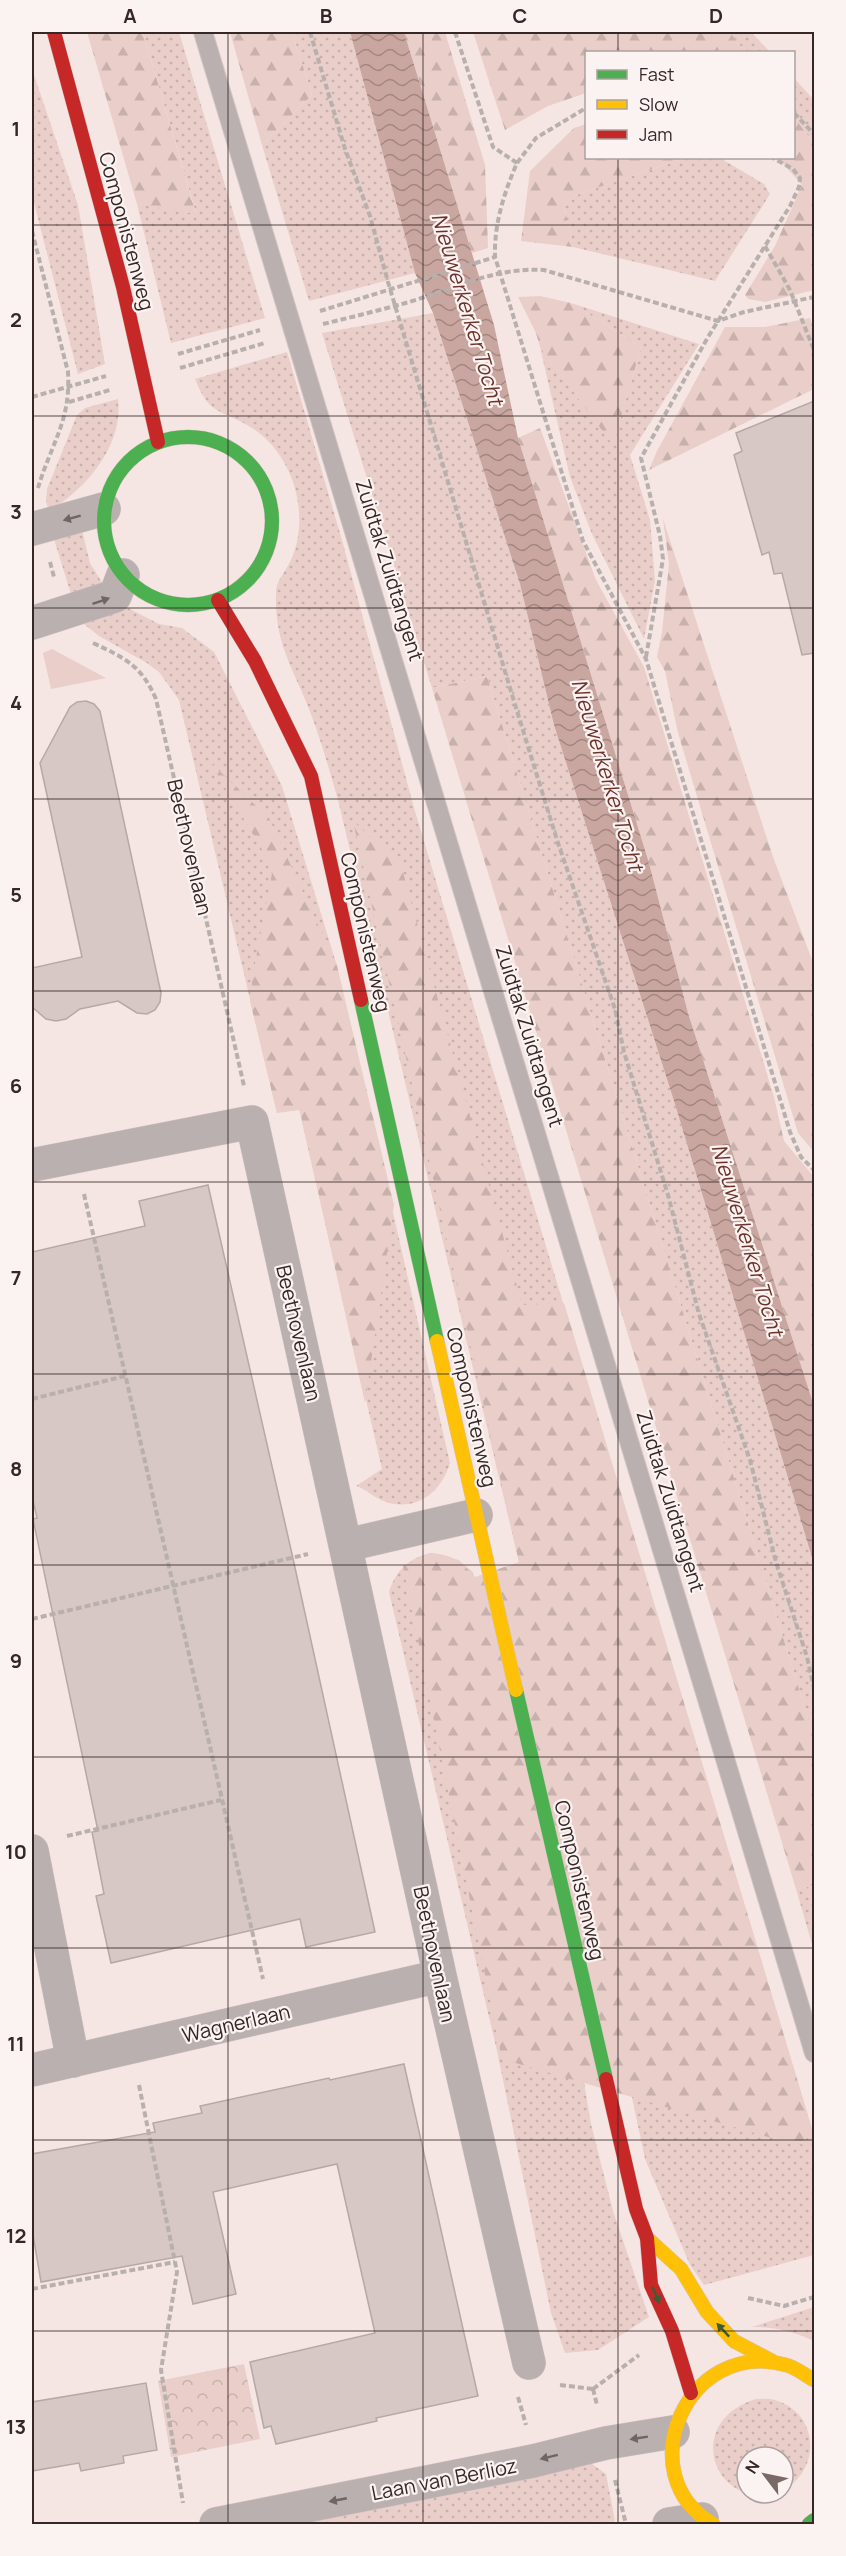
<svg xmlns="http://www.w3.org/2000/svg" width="846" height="2556" font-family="Manrope,sans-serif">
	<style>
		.grass { fill: url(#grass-dots) }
		.forest { fill: url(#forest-firs) }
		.park { fill: url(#park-crowns) }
		.garden { fill: #e9cec9 }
		.water { fill: url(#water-waves) }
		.building { fill: #d7c7c5; stroke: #b6a8a5; stroke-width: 1.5 }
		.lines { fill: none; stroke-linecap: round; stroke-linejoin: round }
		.lane-casing { stroke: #d2c4c2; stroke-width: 20 }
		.street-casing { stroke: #d2c4c2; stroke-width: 34 }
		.fast-casing { stroke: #d2c4c2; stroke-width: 15 }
		.slow-casing { stroke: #d2c4c2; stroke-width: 15 }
		.jam-casing { stroke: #d2c4c2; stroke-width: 15 }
		.path { stroke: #b8b0ad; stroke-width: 4; stroke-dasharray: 6 3; stroke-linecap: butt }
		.lane { stroke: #b9b0af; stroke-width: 18 }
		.street { stroke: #b9b0af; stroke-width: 33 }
		.fast { stroke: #4caf50; stroke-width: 14 }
		.slow { stroke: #ffc107; stroke-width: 14 }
		.jam { stroke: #c62828; stroke-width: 14 }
		.oneway { fill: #706563 }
		.oneway2 { fill: #3e5d36 }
		.grid { fill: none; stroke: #352725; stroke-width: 1.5; stroke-opacity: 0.55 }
		.labels { text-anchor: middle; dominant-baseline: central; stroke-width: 4.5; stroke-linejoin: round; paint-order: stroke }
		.street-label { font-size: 20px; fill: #352725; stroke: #fbf3f2 }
		.water-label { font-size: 21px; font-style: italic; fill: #6d322a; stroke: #fbf3f2 }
		.neatline { fill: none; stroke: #352725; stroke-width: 2 }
		.grid-label { font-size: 20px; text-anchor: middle; font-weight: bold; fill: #352725 }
	</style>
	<defs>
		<pattern id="grass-dots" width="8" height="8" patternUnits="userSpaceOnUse" patternTransform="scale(1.5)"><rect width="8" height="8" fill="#e9cec9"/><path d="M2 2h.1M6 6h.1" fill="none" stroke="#c8b1ac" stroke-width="1.8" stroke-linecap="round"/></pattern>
		<pattern id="forest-firs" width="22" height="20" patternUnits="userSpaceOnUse" patternTransform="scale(1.5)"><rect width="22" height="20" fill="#e9cec9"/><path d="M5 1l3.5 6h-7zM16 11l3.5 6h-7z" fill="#c8b1ac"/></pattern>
		<pattern id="park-crowns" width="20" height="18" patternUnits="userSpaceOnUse" patternTransform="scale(1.5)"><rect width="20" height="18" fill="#e9cec9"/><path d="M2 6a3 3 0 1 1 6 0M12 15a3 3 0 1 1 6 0" fill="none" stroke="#c8b1ac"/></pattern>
		<pattern id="water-waves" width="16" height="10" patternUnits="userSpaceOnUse" patternTransform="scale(1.5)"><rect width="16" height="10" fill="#c9a69f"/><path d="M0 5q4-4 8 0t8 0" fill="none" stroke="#a48781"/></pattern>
	</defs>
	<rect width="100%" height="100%" fill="#f6e6e3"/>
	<!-- grass -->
	<path class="grass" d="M143,32H179L265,318L171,343L137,204L196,213Z
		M292,32H350L415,273L309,301L262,145L312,95Z
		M730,32H751L770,52H745Z
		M32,69L78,205L105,364L78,374L32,195Z
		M794,78L814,100V144L794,117Z
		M684,158H720L764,184L770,194L715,281L573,247L564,205L579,194Z
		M571,303L699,344L630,455L650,520L655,581L644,639L592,534L570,477L540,347L613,444L641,347Z
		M433,313L520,584L554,725L674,1101L814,1564V1738L487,676L432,688L322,333Z
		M287,352L342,540L414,808L814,2136V2255L704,2285L690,2265L645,2159L519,1562L338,800C330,772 322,744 312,717C295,670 274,646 276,592C276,581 286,571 291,560C304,531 301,496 287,468C279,451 264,434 247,425C236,418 221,414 211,406C203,398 199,388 195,379Z
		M118,399C124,445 86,489 49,511L46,501L47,489L77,415L85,408Z
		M81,526L90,563L103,584L72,597L52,533Z
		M128,608L159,624L182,628L214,652L282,786L337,966L450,1463C441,1494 413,1514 381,1500C372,1496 366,1489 356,1486L382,1469L298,1105L277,1113L179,700L159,672L147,663L99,636L79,620Z
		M430,1553C449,1554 459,1560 473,1572L583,2076L591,2124L613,2211L649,2317L598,2350L565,2353L551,2313L497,2051L389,1592C396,1570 408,1559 430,1553Z
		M814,1886V1951L796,1889Z
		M814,2307V2341C793,2331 775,2327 752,2327Z
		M756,2399C762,2399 769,2398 775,2400C819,2413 822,2469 783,2490V2457H747V2493H778C712,2510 683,2421 756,2399Z
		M588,2461L606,2474L615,2521L610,2524H284Z"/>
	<!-- forest -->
	<path class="forest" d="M87,32H143L196,214L137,204Z
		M230,32H292L312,95L262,145Z
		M404,32H445L485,165L488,248L472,253Z
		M473,32H730L745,52H586V93L548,106L505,130Z
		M794,117L814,144V290L765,302L748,299L745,295L775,246L802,185L778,158H794Z
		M586,124V158H684L579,194L564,205L573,247L521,241L530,171L574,128Z
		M540,296L571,303L641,347L613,445L540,347L536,333L518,297Z
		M810,318L814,329V389L649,470L657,451L725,327H765Z
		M540,428L596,580L644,667L774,1097L784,1141L814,1177V1406L688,1013L649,863L518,438Z
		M663,519L773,857L814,965V1152L798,1133L678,733L665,671L657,657L662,632L669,564Z
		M487,676L814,1738V1886L796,1889L432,688Z
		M210,762L269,818L337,966L394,1205L365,1403L300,1110L277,1113L250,1001L253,974L273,868Z
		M353,821L401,865L522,1305L564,1303L813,2132L799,2146L502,2059L403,1566L430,1553L459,1560L475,1577L519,1562Z"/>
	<!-- park -->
	<path class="park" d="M244,2364L260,2439L171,2457L158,2381Z"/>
	<!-- garden -->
	<path class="garden" d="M52,649L106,678L51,689L43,653Z"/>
	<!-- water -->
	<path class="water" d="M350,32H404L494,325L518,438L649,863L688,1013L814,1406V1564L674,1101L554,725L520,584L433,313L415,273Z"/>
	<!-- building -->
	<path class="building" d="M814,401V653L802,655L782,573L774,574L769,552L762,555L734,455L742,451L736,433Z
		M86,701L94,704L100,711L161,993L160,1002L155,1010L147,1014L137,1013L118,1001L80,1009L66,1019L56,1021L46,1019L32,1007V968L82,957L40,763L70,707L77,702Z
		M208,1185L292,1554L375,1932L306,1947L300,1919L111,1963L96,1896L104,1894L92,1832L98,1831L33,1519L37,1518L32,1496V1252L145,1226L139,1201Z
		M404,2064L478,2396L376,2418L377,2421L276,2444L271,2426L264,2428L250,2362L375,2333L337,2164L213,2192L236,2294L193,2304L182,2256L41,2282L32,2229V2154L155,2132L153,2123L202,2113L200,2106L329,2078L330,2080Z
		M146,2383L157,2450L123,2456L124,2463L81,2471L79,2463L32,2471V2402Z"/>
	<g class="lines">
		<defs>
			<path id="lane" d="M203,32L814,2053"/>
			<path id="street" d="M32,529L104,509
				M32,623L115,596L123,575
				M32,1165L252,1122L440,1976L529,2363
				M347,1545L476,1515
				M32,1851L73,2061
				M32,2070L440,1976
				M216,2524L533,2461L606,2443L673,2432
				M669,2524L702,2519"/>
			<path id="fast" d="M104 521a84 84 0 1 1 168 0a84 84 0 1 1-168 0Z
				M361,1000L437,1341
				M516,1690L606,2079
				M809,2524L814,2520"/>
			<path id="slow" d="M437,1341L516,1690
				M647,2238L681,2269L707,2312L734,2341L772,2361
				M713,2524C628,2475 687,2337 786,2365C795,2367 805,2375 814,2380"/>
			<path id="jam" d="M54,32L123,287L158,442
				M218,600L255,661L311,776L361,1000
				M606,2079L636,2209L647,2238L651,2285L672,2331L691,2393"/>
		</defs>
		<!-- lane casing -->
		<use href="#lane" class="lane-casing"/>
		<!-- street casing -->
		<use href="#street" class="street-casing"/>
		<!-- fast casing -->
		<use href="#fast" class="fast-casing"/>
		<!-- slow casing -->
		<use href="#slow" class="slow-casing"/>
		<!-- jam casing -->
		<use href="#jam" class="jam-casing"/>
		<!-- path -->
		<path class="path" d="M310,32L345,149L370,216L388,282L513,698L557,840L615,1009L624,1052L668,1195L699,1314L750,1460L776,1562L807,1657L814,1688
			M455,32L493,147L517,163C504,193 494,224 495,257L583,541L646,659L790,1132L801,1157L814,1170
			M794,113L814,134
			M517,163L536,138L586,108
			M32,231L68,372C71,421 51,444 38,488
			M765,246L790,290L814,350
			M320,311L495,257
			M323,324C352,317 381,310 409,302C455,288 496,267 544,270L718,321L744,312L814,297
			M178,354L260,330
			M180,368L265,343
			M32,397L106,376
			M69,402L110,390
			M50,562L54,577
			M93,643C125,658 141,665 156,699L244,1086
			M646,657L663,559L660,536L641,458L708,337L790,206L799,187L800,178L793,169L773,158
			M84,1194L263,1979
			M32,1399L125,1376
			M32,1619L308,1554
			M67,1836L221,1800
			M139,2085L177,2272L161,2370L183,2503
			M32,2289L175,2262
			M748,2298L784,2306L814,2297
			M560,2385L593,2389
			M593,2389L639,2355
			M593,2389L597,2405
			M518,2397L526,2425
			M615,2480L626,2524"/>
		<!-- lane -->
		<use href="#lane" class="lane"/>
		<!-- street -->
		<use href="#street" class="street"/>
		<!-- fast -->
		<use href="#fast" class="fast"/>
		<!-- slow -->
		<use href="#slow" class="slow"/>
		<!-- jam -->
		<use href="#jam" class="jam"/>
	</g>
	<!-- one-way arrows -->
	<defs><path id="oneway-solid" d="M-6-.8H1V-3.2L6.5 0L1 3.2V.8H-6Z" transform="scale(1.5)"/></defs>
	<g class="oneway">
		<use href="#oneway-solid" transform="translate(72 518) rotate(165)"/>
		<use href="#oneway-solid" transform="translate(101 601) rotate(-19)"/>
		<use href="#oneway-solid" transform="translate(639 2438) rotate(171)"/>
		<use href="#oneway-solid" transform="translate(549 2457) rotate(166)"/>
		<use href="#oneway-solid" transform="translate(338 2500) rotate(169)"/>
	</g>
	<g class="oneway2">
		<use href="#oneway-solid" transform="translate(656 2295) rotate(66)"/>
		<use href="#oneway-solid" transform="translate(723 2330) rotate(-133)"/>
	</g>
	<!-- grid -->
	<path class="grid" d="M228,32V2524M423,32V2524M618,32V52M618,158V2524M32,225H814M32,416H814M32,608H814M32,799H814M32,991H814M32,1182H814M32,1374H814M32,1565H814M32,1757H814M32,1948H814M32,2140H814M32,2331H814"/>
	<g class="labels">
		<!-- street labels -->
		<g class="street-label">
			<text transform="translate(127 231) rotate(75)">Componistenweg</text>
			<text transform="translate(390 570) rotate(73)">Zuidtak Zuidtangent</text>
			<text transform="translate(190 847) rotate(77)">Beethovenlaan</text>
			<text transform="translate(366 932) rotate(77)">Componistenweg</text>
			<text transform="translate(530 1036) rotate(73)">Zuidtak Zuidtangent</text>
			<text transform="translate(299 1333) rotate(77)">Beethovenlaan</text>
			<text transform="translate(472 1407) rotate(77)">Componistenweg</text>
			<text transform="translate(671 1501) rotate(73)">Zuidtak Zuidtangent</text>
			<text transform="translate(580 1880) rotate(77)">Componistenweg</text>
			<text transform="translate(435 1954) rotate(78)">Beethovenlaan</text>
			<text transform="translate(236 2023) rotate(-13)">Wagnerlaan</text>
			<text transform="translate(444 2479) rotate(-11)">Laan van Berlioz</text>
		</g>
		<!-- water labels -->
		<g class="water-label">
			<text transform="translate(468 309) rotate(73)">Nieuwerkerker Tocht</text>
			<text transform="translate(608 775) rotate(73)">Nieuwerkerker Tocht</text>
			<text transform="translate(748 1240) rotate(73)">Nieuwerkerker Tocht</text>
		</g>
	</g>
	<!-- border -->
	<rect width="846" height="2556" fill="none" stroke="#fbf3f2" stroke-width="66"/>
	<!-- legend -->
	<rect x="585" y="51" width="210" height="108" fill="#fbf3f2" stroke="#aca1a0" stroke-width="1.5"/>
	<rect x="597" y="70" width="30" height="9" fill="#4caf50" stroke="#aca1a0" stroke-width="1.5"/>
	<text x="639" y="81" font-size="18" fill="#352725">Fast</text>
	<rect x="597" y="100" width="30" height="9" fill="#ffc107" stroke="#aca1a0" stroke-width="1.5"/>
	<text x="639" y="111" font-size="18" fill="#352725">Slow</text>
	<rect x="597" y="130" width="30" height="9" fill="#c62828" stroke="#aca1a0" stroke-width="1.5"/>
	<text x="639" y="141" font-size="18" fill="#352725">Jam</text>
	<!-- north arrow -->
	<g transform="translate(765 2475) rotate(302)"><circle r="28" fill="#fbf3f2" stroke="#aca1a0" stroke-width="1.5"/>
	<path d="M0-4.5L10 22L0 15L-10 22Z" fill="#796a68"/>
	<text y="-9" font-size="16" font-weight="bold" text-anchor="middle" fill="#352725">N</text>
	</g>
	<rect x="33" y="33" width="780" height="2490" class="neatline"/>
	<g class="grid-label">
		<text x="130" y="23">A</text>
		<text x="326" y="23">B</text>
		<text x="520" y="23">C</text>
		<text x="716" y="23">D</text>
		<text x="16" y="136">1</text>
		<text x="16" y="327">2</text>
		<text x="16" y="519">3</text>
		<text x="16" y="710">4</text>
		<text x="16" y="902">5</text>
		<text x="16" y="1093">6</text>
		<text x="16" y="1285">7</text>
		<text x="16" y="1476">8</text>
		<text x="16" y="1668">9</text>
		<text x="16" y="1859">10</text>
		<text x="16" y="2051">11</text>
		<text x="16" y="2243">12</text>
		<text x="16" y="2434">13</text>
	</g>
</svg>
